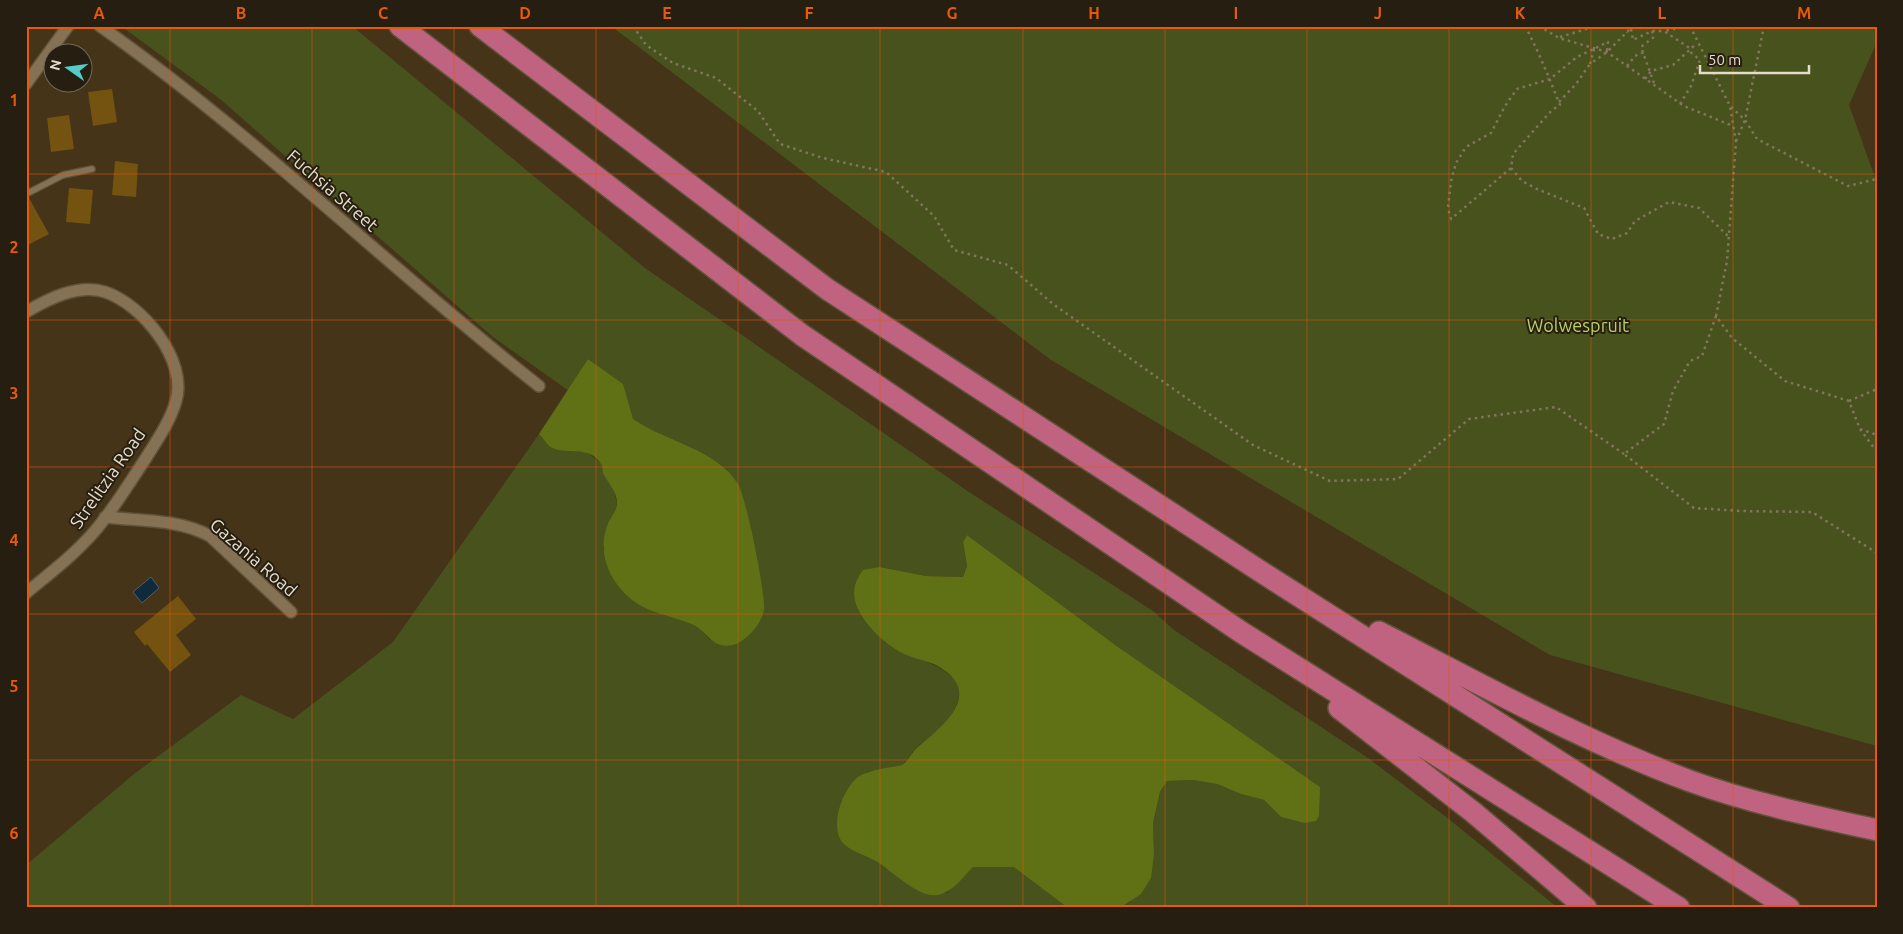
<svg xmlns="http://www.w3.org/2000/svg" width="1903" height="934" font-family="Ubuntu,sans-serif">
	<style>
		.green { fill: #47521c }
		.forest { fill: #607015 }
		.water { fill: #0f2a3b; stroke: #505f66 }
		.building { fill: #74520f }
		.lines { fill: none; stroke-linecap: round; stroke-linejoin: round }
		.service-casing { stroke: #5f5239; stroke-width: 8 }
		.minor-casing { stroke: #5f5239; stroke-width: 14 }
		.motorway-casing { stroke: #5f5239; stroke-width: 24 }
		.path { stroke: #83755d; stroke-width: 2.5; stroke-dasharray: 2.5 4; stroke-linecap: butt }
		.service { stroke: #857254; stroke-width: 5.5 }
		.minor { stroke: #857254; stroke-width: 11 }
		.motorway { stroke: #c06380; stroke-width: 21 }
		.grid { fill: none; stroke: #e8590c; stroke-width: 1; stroke-opacity: 0.55 }
		.labels { text-anchor: middle; dominant-baseline: central; stroke-width: 4; stroke-linejoin: round; paint-order: stroke }
		.street-label { font-size: 18px; fill: #e6dccb; stroke: #251e11 }
		.park-label { font-size: 18px; fill: #bad15f; stroke: #251e11 }
		.neatline { fill: none; stroke: #e8590c; stroke-width: 2 }
		.grid-label { font-size: 16px; text-anchor: middle; font-weight: bold; fill: #e8590c }
	</style>
	<rect width="100%" height="100%" fill="#453418"/>
	<!-- green -->
	<path class="green" d="M121,26H352L645,268L969,492L1153,611L1174,630L1368,758L1450,820L1558,908H1120L1130,902L1154,854L1153,823L1160,792L1167,781L1193,780L1217,784L1241,794L1264,800L1281,817L1304,823L1118,647L967,535L963,542L967,566L963,577L926,576L880,567L901,652C945,668 985,681 938,731C932,737 923,741 917,747C911,753 908,760 902,765L867,772L844,844L877,860L906,882L947,893L973,867H1016L1068,908H26V865L134,774L241,695L293,719L393,642L539,434L552,448L587,452L601,463L604,474L612,485L617,502L615,514L608,524L603,549C609,559 628,597 635,602C660,617 693,616 710,640L727,470L715,462L677,441L643,426L633,419L622,384L588,359L569,391L493,337L220,99Z
		M611,26H1877V42L1849,105L1877,183V746L1550,655L1051,360Z"/>
	<!-- forest -->
	<path class="forest" d="M588,359L623,384L633,419C663,440 718,450 738,484C746,497 766,594 764,610C762,623 746,642 733,645C712,650 707,630 691,624C673,616 648,613 632,600C610,582 597,554 607,526C610,517 617,512 617,502C616,491 609,484 604,475C602,472 603,467 601,464C590,445 568,455 552,448C548,446 543,438 539,434Z
		M967,535L1118,647L1320,787L1319,816L1316,821L1304,823L1281,817L1264,800L1241,794L1217,784L1193,780L1167,781L1160,792L1153,823L1154,854L1151,878L1141,894L1120,908H1068L1014,867H973C961,879 950,897 931,895C917,894 893,873 882,865C871,856 852,853 843,843C829,828 842,789 858,777C870,769 888,768 902,765C909,760 912,751 920,745C947,723 984,691 936,665C925,660 911,658 900,652C883,642 866,626 858,609C851,594 854,582 863,570L880,567L926,576L963,577L967,566L963,542Z"/>
	<!-- water -->
	<path class="water" d="M151,577L159,588L142,603L133,592Z"/>
	<!-- building -->
	<path class="building" d="M112,89L117,122L93,126L88,92Z
		M69,115L74,149L51,152L47,118Z
		M115,161L138,164L136,197L112,195Z
		M69,188L93,190L90,224L66,222Z
		M29,198L49,234L26,246V199Z
		M178,596L196,619L176,635L191,655L170,672L147,644L145,646L134,632Z"/>
	<g class="lines">
		<defs>
			<path id="service" d="M26,194L63,175L92,169"/>
			<path id="minor" d="M100,26C255,135 390,269 539,386
				M26,84L68,26
				M26,312C48,299 79,283 105,292C142,304 188,360 176,401C170,422 156,442 144,461C128,485 113,510 94,532C74,555 49,574 26,593
				M105,517C140,521 179,519 210,536L291,612"/>
			<path id="motorway" d="M400,26L802,335L1241,632L1679,908
				M480,26L827,289L1263,573L1789,908
				M1379,632C1481,684 1582,741 1690,781C1751,803 1813,816 1877,830
				M1339,708L1473,812L1586,908"/>
		</defs>
		<!-- service casing -->
		<use href="#service" class="service-casing"/>
		<!-- minor casing -->
		<use href="#minor" class="minor-casing"/>
		<!-- motorway casing -->
		<use href="#motorway" class="motorway-casing"/>
		<!-- path -->
		<path class="path" d="M633,26L646,45L673,63L716,78L758,111L780,144L823,158L886,172L934,216L954,250L1008,265L1053,304L1253,445L1330,481L1398,479L1469,419L1556,407L1624,454
			M1525,26C1539,52 1549,78 1560,105L1552,110L1513,154L1511,168L1451,219L1448,208L1451,181L1456,163L1466,147L1491,133L1505,106L1517,89L1550,79L1577,57L1608,42L1607,52
			M1539,26L1559,38L1607,52L1684,106L1733,126
			M1625,26L1627,33
			M1688,26L1664,31L1691,49
			M1690,26L1730,106L1736,142L1727,261L1716,316L1732,338L1785,381L1849,401L1860,429L1877,435
			M1631,29L1633,40L1652,31H1664
			M1652,31L1654,37L1641,47L1655,86
			M1560,37L1596,26
			M1594,49L1590,64L1607,52L1633,26
			M1627,66L1635,56L1644,52
			M1645,79L1651,71L1673,65L1695,45
			M1559,102L1576,84L1590,64
			M1680,104L1691,86L1700,60L1689,51
			M1731,107L1745,120L1757,139L1848,186L1877,179
			M1736,141L1745,120L1764,26
			M1511,168L1522,181L1537,189L1584,208L1598,234L1612,239L1627,233L1635,221L1669,202L1699,208L1729,237
			M1716,316L1702,356L1690,361L1673,391L1664,424L1624,454L1694,508L1741,511L1812,512L1877,553
			M1849,401L1877,389
			M1860,429L1877,452"/>
		<!-- service -->
		<use href="#service" class="service"/>
		<!-- minor -->
		<use href="#minor" class="minor"/>
		<!-- motorway -->
		<use href="#motorway" class="motorway"/>
	</g>
	<!-- grid -->
	<path class="grid" d="M170,26V908M312,26V908M454,26V908M596,26V908M738,26V908M880,26V908M1023,26V908M1165,26V908M1307,26V908M1449,26V908M1591,26V908M1733,26V908M26,174H1877M26,320H1877M26,467H1877M26,614H1877M26,760H1877"/>
	<g class="labels">
		<!-- street labels -->
		<g class="street-label">
			<text transform="translate(333 190) rotate(41)">Fuchsia Street</text>
			<text transform="translate(107 478) rotate(-55)">Strelitzia Road</text>
			<text transform="translate(254 557) rotate(41)">Gazania Road</text>
		</g>
		<!-- park labels -->
		<g class="park-label">
			<text x="1578" y="325">Wolwespruit</text>
		</g>
	</g>
	<!-- border -->
	<rect width="1903" height="934" fill="none" stroke="#251e11" stroke-width="55"/>
	<!-- north arrow -->
	<g transform="translate(68 68) rotate(284)"><circle r="24" fill="#251e11" stroke="#726a5b"/>
	<path d="M0-4L9 19L0 12L-9 19Z" fill="#54cdc8"/>
	<text y="-8" font-size="14" font-weight="bold" text-anchor="middle" fill="#e6dccb">N</text>
	</g>
	<!-- scale -->
	<path d="M1700 65v8h109v-8" fill="none" stroke="#e6dccb" stroke-width="2.5"/>
	<text x="1708" y="65" font-size="15" fill="#e6dccb" stroke="#251e11" stroke-width="4" paint-order="stroke">50 m</text>
	<rect x="28" y="28" width="1848" height="878" class="neatline"/>
	<g class="grid-label">
		<text x="99" y="19">A</text>
		<text x="241" y="19">B</text>
		<text x="383" y="19">C</text>
		<text x="525" y="19">D</text>
		<text x="667" y="19">E</text>
		<text x="809" y="19">F</text>
		<text x="952" y="19">G</text>
		<text x="1094" y="19">H</text>
		<text x="1236" y="19">I</text>
		<text x="1378" y="19">J</text>
		<text x="1520" y="19">K</text>
		<text x="1662" y="19">L</text>
		<text x="1804" y="19">M</text>
		<text x="14" y="106">1</text>
		<text x="14" y="253">2</text>
		<text x="14" y="399">3</text>
		<text x="14" y="546">4</text>
		<text x="14" y="692">5</text>
		<text x="14" y="839">6</text>
	</g>
</svg>
